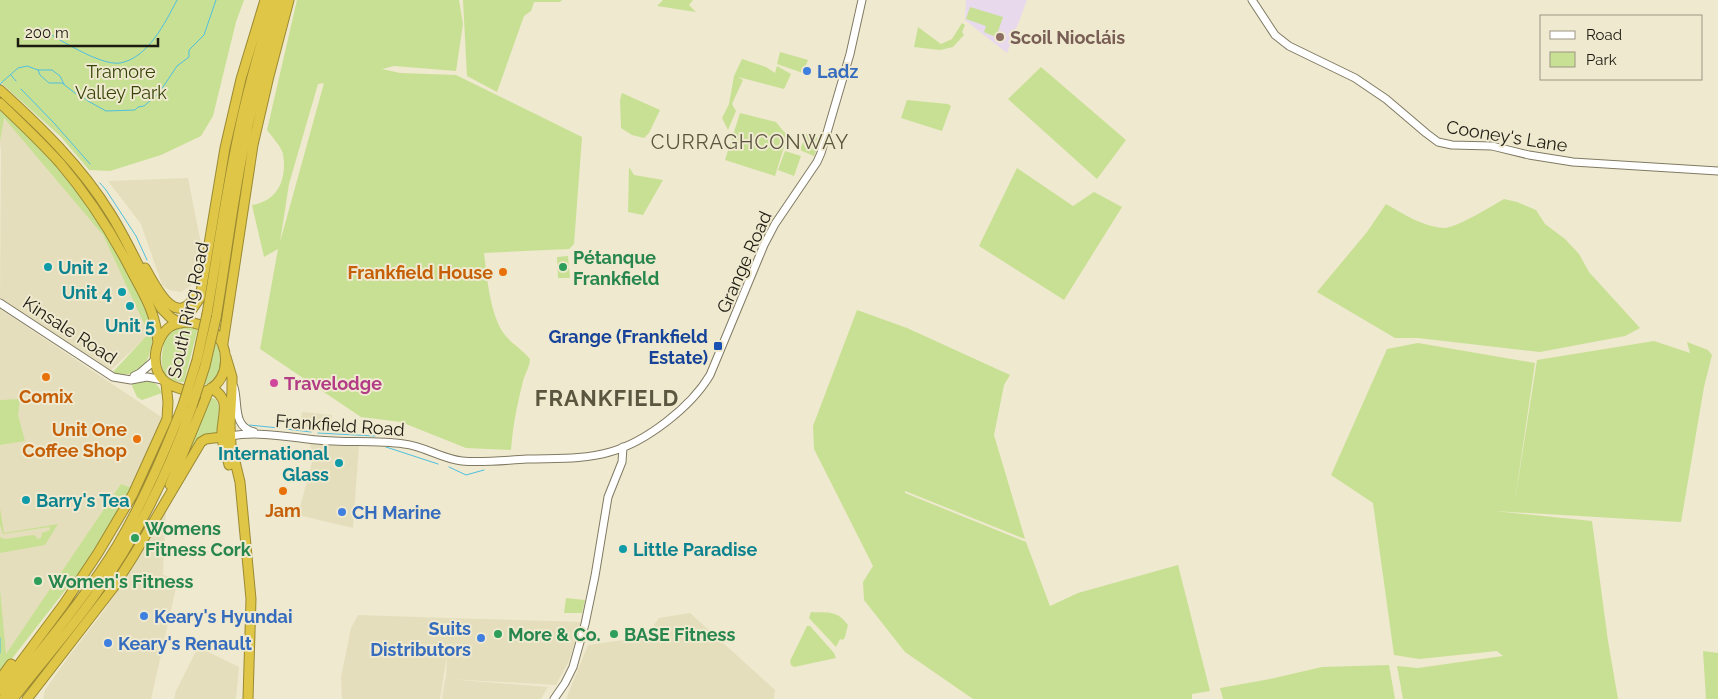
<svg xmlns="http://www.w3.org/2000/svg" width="1718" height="699" font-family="Raleway,sans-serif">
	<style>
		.built { fill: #e5debc }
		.education { fill: #e8d9ec }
		.green { fill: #c8e094; fill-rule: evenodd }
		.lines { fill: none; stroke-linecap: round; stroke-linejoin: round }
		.stream { stroke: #50bfdf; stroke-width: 1 }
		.secondary-casing { stroke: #807a63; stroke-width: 9 }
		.highway-casing { stroke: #9b8a33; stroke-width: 11 }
		.secondary { stroke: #fff; stroke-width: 7 }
		.highway { stroke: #dfc646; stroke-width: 9 }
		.highway-bridge-casing { stroke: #9b8a33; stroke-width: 11; stroke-linecap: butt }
		.highway-bridge { stroke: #dfc646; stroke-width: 9 }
		.education-dot { fill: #8d6e63; stroke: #efe9cf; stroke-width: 2 }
		.shop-dot { fill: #3f7fe0; stroke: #efe9cf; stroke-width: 2 }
		.culture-dot { fill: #0f9aa8; stroke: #efe9cf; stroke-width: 2 }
		.leisure-dot { fill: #2e9e5b; stroke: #efe9cf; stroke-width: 2 }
		.food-dot { fill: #e8710a; stroke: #efe9cf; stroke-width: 2 }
		.transit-dot { fill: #1a4fb4; stroke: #efe9cf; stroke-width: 2 }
		.hotel-dot { fill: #d1479c; stroke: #efe9cf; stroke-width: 2 }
		.labels { text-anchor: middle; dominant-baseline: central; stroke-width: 4; stroke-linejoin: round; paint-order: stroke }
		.education-label { font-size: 18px; font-weight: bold; fill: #785e54; stroke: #efe9cf; text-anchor: start }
		.park-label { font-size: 18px; fill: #364407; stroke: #efe9cf }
		.shop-label { font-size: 18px; font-weight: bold; fill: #366cbe; stroke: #efe9cf; text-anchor: start }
		.street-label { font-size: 18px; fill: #1c1a11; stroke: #efe9cf }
		.leisure-label { font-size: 18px; font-weight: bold; fill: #27864d; stroke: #efe9cf; text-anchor: start }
		.culture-label { font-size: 18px; font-weight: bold; fill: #0d838f; stroke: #efe9cf; text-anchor: start }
		.food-label { font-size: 18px; font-weight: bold; fill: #c56008; stroke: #efe9cf; text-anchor: end }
		.transit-label { font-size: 18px; font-weight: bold; fill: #164399; stroke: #efe9cf; text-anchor: end }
		.hotel-label { font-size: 18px; font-weight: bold; fill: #b23c85; stroke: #efe9cf; text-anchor: start }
		.quarter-label { font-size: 20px; letter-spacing: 1px; fill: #5b563f; stroke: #efe9cf }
		.district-label { font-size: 22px; font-weight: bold; letter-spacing: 1px; fill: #5b563f; stroke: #efe9cf }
	</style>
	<rect width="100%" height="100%" fill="#efe9cf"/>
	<!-- built -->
	<path class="built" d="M3,118L46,159L103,235L139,308L148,332L144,339L111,370L0,300L1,152L0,142Z
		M188,178L201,244L196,258L192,285L181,292L169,290L162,285L141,224L108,181Z
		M0,309L163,418L132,488L0,673Z
		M302,412L332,415L331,429L300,426Z
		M310,444L359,446L353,528L298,515L312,462Z
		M166,510L163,575L178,579L151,699H43L45,690L69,656L103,612L130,572Z
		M690,613L775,690L774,699H566L588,645L645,637L659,618Z
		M358,615L448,618L582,622L569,661L556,685L447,679L548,687L541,699H442L445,679H446L447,655L440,699H342L341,677L351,628Z
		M198,647L239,667L236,699H174L176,691Z"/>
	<!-- education -->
	<path class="education" d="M966,0H1027L1007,53L965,20Z"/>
	<!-- green -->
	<path class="green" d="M0,0H244L236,22L213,116L201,136L161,155L110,171L89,170L61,137L0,82Z
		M297,0H459L463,24L456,71L394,66L382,69L400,73L456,75L582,137L574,244L569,249L484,253C487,277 490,316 505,335C512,344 523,350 530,359C530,366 525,374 523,381C517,406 513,424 511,450L466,448L401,422L361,417L260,349L278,249L264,257L252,205C279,201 287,178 283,154C281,146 272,137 267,130ZM324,83L280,242L289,184L318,84Z
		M463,0H562L560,2H534L531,11L524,16L497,92L467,76Z
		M663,0H693L689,5L696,12L657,6Z
		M970,7L1003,17L996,37L984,32L986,26L966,19Z
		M962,23L965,25L962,32L964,35L953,47L940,50L914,47L918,27L941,44L952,39Z
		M780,52L808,60L803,73L777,64Z
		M742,59L766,67L775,73L777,66L791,74L784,89L738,77L743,80L732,104L736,111L728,130L722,118L729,104L734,76Z
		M1041,67L1126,140L1097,179L1008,99Z
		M622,93L660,110L649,133L644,138L632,135L621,128L620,100Z
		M907,100L948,104L951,106L942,131L901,118Z
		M0,109C19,128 40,146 58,166C93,206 118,255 144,302C148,311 152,322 154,332C154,337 152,343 151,347C147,370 134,378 112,373L152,330L148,332L103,235L4,118L0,142Z
		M740,113L776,122L784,132L788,134L775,176L725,160Z
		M806,134L821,139L814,156L800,150Z
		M785,151L801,156L794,176L778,170Z
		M629,167L634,175L663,180L643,215L628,212Z
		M1017,168L1073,206L1094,192L1122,207L1064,300L979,246Z
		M1504,199L1517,202L1536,210L1545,224L1565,239L1579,254L1589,272L1640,328L1625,336L1540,352L1418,338H1395L1317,292L1367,232L1386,204C1403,214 1424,227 1444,228C1456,228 1492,206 1504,199Z
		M568,256L570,278H558L557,257Z
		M857,310L907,328L1010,375L1004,385L994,435L1025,539L905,491V493L1026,542L1050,606L1078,593L1178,565L1210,691L1192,694V699H973L905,652L864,600L863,582L873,566L814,449L813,426Z
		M186,327L198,328L184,382C163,382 159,367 163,349C163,344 165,338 168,335C173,330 180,328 186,327Z
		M1654,341L1690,353L1687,342L1708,350L1712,355L1704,387L1681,522L1494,511L1592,521L1608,641L1618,699H1403L1397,666L1418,668L1503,656L1497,651L1419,659L1394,655L1373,503L1331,475L1387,349L1418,343L1535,363L1514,507L1537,360Z
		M215,343C227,356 221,379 204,385Z
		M138,379C150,381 157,381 162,393L142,400L137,397L132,386L133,382Z
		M209,397L215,399L217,401L219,409L217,434L208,435L180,470Z
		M20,399L18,415L25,441L0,445V400Z
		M121,484L132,488L85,565L0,674V589L6,654Z
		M0,508L4,533L58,524L45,545L0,553V537L5,539L33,535L36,536L37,539L41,538L42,533L50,530L49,527L3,534L0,525Z
		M566,598L585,600L582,613H564Z
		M811,612C828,613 837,610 848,625L845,637L843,640L840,639L836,647L809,618Z
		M807,626H810L834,653L836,658L794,667L791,665L790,661Z
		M1703,651L1718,653V699H1706Z
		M1389,665L1395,699H1223L1220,688L1270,679L1322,667Z"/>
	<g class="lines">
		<!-- stream -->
		<path class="stream" d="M40,28C57,38 100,66 120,63C148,58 165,23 177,0
			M38,70L40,75L49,83H62L75,93L83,97L88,101L106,111L135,110L138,107L144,106L159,93L177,66L189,57V50L204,35L216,0
			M11,75L16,81
			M0,86L1,83L18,68L27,66L38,70H52L60,76L64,84
			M21,89L54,123L90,164
			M100,183L106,190L136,236L147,260
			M249,425L279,428
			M286,429L311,432
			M318,433L375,436
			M386,447L438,464
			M449,467L466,475L484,470
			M0,638V653"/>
		<defs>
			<path id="secondary" d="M1252,0L1275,35L1289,46L1355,78L1386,99L1426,133L1438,142L1452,145L1492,146L1529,155L1573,162L1718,171
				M0,303L113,377L131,380L147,377L163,380
				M134,376L140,373L155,360
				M234,387C239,403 232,427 254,432
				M230,436C258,431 289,437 317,440C346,443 375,440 404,444C424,446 442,459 462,461C483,463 506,460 527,459C554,458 583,460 610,452C646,442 691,407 710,375L764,245L775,224L817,162L821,153L850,54L862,0
				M554,699L565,683L573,667L585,624L595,576L608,497L622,462L623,447"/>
			<path id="highway" d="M0,90C41,127 81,166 110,213C129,243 143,277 161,308L171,318L181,323
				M0,103C20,122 41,142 60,163C88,196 112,233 132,272C145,297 156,313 158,343
				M145,268C155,284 175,331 196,295
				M207,314C218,250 227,185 241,122C250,81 262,40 274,0
				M216,318C227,254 234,189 248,126C258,83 270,42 282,0
				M183,322L200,298L225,148L241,79L265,0
				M190,322C198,324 208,326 214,332C230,347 230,377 210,389C204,393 195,393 188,391C180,389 173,387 167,383C148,370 154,337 171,326C177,323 183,322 190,322Z
				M223,343L253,145L269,76L289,0
				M226,357L232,377V390L230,425L231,445L240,482L251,599L248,699
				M211,388C234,400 220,418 222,438C223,447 227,456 229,465
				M170,485L209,390
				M0,679L11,664
				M0,690L64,604L98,553L133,494L167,419L168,402L166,383
				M3,699C41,649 84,600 117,546C144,501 164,454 183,405
				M13,699C39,665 68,633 93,598C136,539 168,474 192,406
				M27,699L113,588L134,555L201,442L206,439L230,436"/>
		</defs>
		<!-- secondary casing -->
		<use href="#secondary" class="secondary-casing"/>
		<!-- highway casing -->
		<use href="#highway" class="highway-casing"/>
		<!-- secondary -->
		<use href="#secondary" class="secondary"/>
		<!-- highway -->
		<use href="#highway" class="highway"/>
		<defs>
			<path id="highway-bridge" d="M183,405L197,360L207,314
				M192,406L205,366L216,318"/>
		</defs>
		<!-- highway-bridge casing -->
		<use href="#highway-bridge" class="highway-bridge-casing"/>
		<!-- highway-bridge -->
		<use href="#highway-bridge" class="highway-bridge"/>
	</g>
	<!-- markers -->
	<circle class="education-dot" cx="1000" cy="37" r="5"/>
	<g class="shop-dot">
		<circle cx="807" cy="71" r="5"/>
		<circle cx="342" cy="512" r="5"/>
		<circle cx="144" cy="616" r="5"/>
		<circle cx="481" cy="638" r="5"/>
		<circle cx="108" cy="643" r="5"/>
	</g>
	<g class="culture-dot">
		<circle cx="48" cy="267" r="5"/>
		<circle cx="122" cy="292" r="5"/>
		<circle cx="130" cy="306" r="5"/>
		<circle cx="339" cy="463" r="5"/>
		<circle cx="26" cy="500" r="5"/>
		<circle cx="623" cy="549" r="5"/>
	</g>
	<g class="leisure-dot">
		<circle cx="563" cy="267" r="5"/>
		<circle cx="135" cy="538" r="5"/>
		<circle cx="38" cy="581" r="5"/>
		<circle cx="498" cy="634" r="5"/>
		<circle cx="614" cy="634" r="5"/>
	</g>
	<g class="food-dot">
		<circle cx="503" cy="272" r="5"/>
		<circle cx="46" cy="377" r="5"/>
		<circle cx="137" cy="439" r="5"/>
		<circle cx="283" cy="491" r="5"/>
	</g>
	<rect class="transit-dot" x="713" y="341" width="10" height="10" rx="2.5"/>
	<circle class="hotel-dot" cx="274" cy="383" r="5"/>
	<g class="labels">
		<!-- education labels -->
		<g class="education-label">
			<text x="1010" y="37">Scoil Niocláis</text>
		</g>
		<!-- park labels -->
		<g class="park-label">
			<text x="121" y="71">Tramore<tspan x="121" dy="21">Valley Park</tspan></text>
		</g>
		<!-- shop labels -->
		<g class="shop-label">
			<text x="817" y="71">Ladz</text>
			<text x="352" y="512">CH Marine</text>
			<text x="154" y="616">Keary's Hyundai</text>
			<text x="471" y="628" text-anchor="end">Suits<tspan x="471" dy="21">Distributors</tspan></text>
			<text x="118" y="643">Keary's Renault</text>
		</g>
		<!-- street labels -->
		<g class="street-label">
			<text transform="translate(1507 136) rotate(9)">Cooney's Lane</text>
			<text transform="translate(744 262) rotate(-66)">Grange Road</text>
			<text transform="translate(188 310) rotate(-78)">South Ring Road</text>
			<text transform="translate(70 330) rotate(33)">Kinsale Road</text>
			<text transform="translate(340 425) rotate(4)">Frankfield Road</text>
		</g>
		<!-- leisure labels -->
		<g class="leisure-label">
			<text x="573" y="257">Pétanque<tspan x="573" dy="21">Frankfield</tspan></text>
			<text x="145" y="528">Womens<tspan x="145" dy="21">Fitness Cork</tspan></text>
			<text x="48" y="581">Women's Fitness</text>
			<text x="508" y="634">More &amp; Co.</text>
			<text x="624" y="634">BASE Fitness</text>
		</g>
		<!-- culture labels -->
		<g class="culture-label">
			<text x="58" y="267">Unit 2</text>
			<text x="112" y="292" text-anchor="end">Unit 4</text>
			<text x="130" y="325" text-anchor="middle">Unit 5</text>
			<text x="329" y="453" text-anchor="end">International<tspan x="329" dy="21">Glass</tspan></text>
			<text x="36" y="500">Barry's Tea</text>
			<text x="633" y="549">Little Paradise</text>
		</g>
		<!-- food labels -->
		<g class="food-label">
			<text x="493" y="272">Frankfield House</text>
			<text x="46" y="396" text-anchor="middle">Comix</text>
			<text x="127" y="429">Unit One<tspan x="127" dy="21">Coffee Shop</tspan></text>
			<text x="283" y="510" text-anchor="middle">Jam</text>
		</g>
		<!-- transit labels -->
		<g class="transit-label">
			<text x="708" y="336">Grange (Frankfield<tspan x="708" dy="21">Estate)</tspan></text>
		</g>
		<!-- hotel labels -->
		<g class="hotel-label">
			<text x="284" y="383">Travelodge</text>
		</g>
		<!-- quarter labels -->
		<g class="quarter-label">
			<text x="750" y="142">CURRAGHCONWAY</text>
		</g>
		<!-- district labels -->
		<g class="district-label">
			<text x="607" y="398">FRANKFIELD</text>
		</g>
	</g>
	<!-- legend -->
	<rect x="1540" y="15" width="162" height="65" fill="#efe9cf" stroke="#9b9683"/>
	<rect x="1550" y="31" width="25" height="8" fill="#ffffff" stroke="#9b9683"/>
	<text x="1586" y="40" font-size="15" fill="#1c1a11">Road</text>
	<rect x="1550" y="52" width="25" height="15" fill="#c8e094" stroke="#9b9683"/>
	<text x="1586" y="65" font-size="15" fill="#1c1a11">Park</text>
	<!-- scale -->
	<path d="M18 38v8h140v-8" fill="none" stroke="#1c1a11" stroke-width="2.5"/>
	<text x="25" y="38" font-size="15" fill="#1c1a11" stroke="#efe9cf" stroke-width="4" paint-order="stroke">200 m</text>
</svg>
